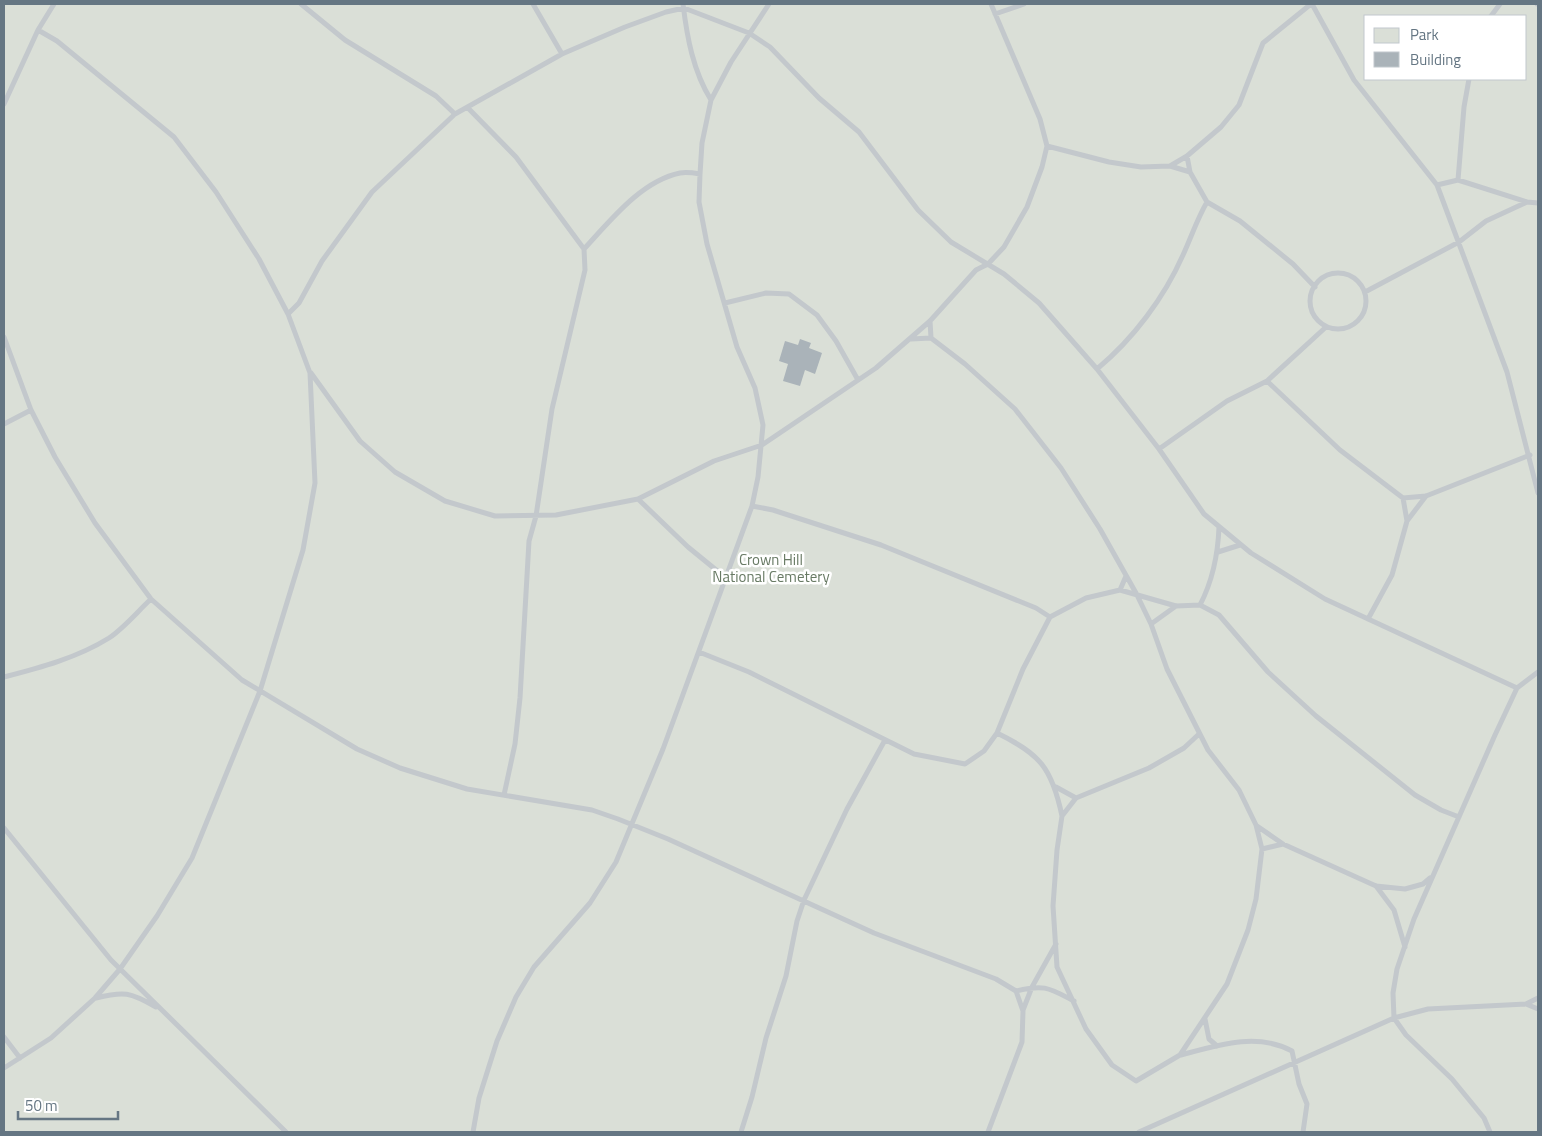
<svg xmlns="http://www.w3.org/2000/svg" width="1542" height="1136" font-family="'Titillium Web',sans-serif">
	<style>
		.green { fill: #dadfd7; fill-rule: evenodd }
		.building { fill: #aab3b9 }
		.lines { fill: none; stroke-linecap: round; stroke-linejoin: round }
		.service { stroke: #c3c8cc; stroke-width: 5 }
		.labels { text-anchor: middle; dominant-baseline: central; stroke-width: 5; stroke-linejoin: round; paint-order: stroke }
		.park-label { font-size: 15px; fill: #687a64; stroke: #fff }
	</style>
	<rect width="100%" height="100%" fill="#fafaf8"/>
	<!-- green -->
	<path class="green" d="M4,4H1538V1132H4ZM1366,16H1526V79H1366Z"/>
	<!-- building -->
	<path class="building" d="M800,339L811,343L809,348L822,353L815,374L805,370L800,386L783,381L788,364L779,361L785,341L798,345Z"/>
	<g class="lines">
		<!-- service -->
		<path class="service" d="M301,4L345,40L436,96L455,114
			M533,4L562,54
			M683,4C687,37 693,71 711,100
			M1312,4L1354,80L1437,185L1507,372L1538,493
			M1537,4H1538
			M995,14L1024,4
			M1491,16L1500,4
			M4,104L38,30L54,4
			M468,108L516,157L584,249
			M1047,146L1109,162L1141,167L1170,166L1187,156L1221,127L1239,105L1263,43L1311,4
			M1187,156L1190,172L1207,202L1240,221L1293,264L1315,287
			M1170,166L1190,172
			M1458,180L1464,107L1469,79
			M1437,185L1458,180L1527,202L1538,203
			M1310 301a28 28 0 1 1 56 0a28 28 0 1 1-56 0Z
			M1365,292L1459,242L1486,221L1527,202
			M725,303L766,293L789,294L817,315L836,341L858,380
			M288,314L299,303L322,261L372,192L455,114L562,54L625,27L666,12L684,8L749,33L770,47L819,98L859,132L918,210L951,242L1004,274L1039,303L1097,369L1159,449L1204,514L1251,553L1325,599L1517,688
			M4,337L31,410L55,457L95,523L151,599L242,680L357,749L400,768L467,789L592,810L618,819L668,839L874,933L996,979L1016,991L1023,1011L1022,1042L988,1132
			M931,338L965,364L1015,409L1061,468L1100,529L1136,593L1151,624L1167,669L1208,750L1239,790L1256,825L1262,849L1256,899L1248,930L1227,984L1180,1055L1136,1081L1112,1065L1086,1029L1057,967L1053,906L1057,850L1062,816L1076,798L1149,768L1184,748L1199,734
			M911,339L931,338L930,321
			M1097,369C1133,339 1164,298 1183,255C1191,238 1197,219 1207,202
			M311,373L360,441L395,472L445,501L495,516L556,515L638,499L714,461L762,445L876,368L930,321L976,270L988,264L1004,247L1027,207L1042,167L1047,146L1040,119L991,4
			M1267,381L1340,450L1403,498L1426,496L1530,455
			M4,424L31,410
			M1159,449L1227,401L1267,381L1326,327
			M1403,498L1407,521
			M638,499L688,547L726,578
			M752,506L773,510L881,545L1036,608L1050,617
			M1218,552L1240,545
			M1120,590L1126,576
			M1200,605C1213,580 1218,554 1219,527
			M1368,619L1392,575L1407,521L1426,496
			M1151,624L1176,606
			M699,652L749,672L914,754L965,764L984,751L997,733L1023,669L1050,617L1086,598L1120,590L1176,606L1200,605L1219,615L1268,672L1316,716L1415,795L1441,810L1459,817
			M4,677C39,668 77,658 109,638C124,628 138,611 151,599
			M997,733C1040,754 1052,768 1062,816
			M1056,787L1076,798
			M504,795L515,744L520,698L529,541L536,516L552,409L585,270L584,249C610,221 641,181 680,173C686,172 694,173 700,174
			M1257,826L1283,844L1376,886L1405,889L1423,884L1430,878
			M4,828L111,960L286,1132
			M1262,849L1283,844
			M1376,886L1394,910L1405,947
			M1016,991C1045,984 1049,988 1074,1001
			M96,998C124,991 130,992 156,1007
			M1526,1004L1538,1009
			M1023,1010L1032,987L1056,944
			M1205,1019L1209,1039L1217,1046
			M4,1037L20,1058
			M1181,1055C1218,1045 1257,1032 1292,1051L1299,1084L1307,1104L1303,1132
			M4,1068L51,1038L95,998L120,969L157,916L192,858L260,691L303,550L315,483L310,373L288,314L259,259L216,192L174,137L57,41L38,30
			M473,1132L479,1098L497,1041L516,997L534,967L590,903L616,862L663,749L752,506L758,477L763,425L755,388L737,347L707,244L699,202L700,174L702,143L711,100L731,62L769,4
			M741,1132L752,1097L766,1038L786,976L797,921L804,900L847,809L885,740
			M1139,1132L1394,1018L1428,1009L1526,1004L1538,998
			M1490,1132L1484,1118L1452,1079L1406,1035L1394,1018L1393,993L1397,969L1414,919L1495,735L1517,688L1538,672"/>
	</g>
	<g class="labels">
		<!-- park labels -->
		<g class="park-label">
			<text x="771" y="559">Crown Hill<tspan x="771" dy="17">National Cemetery</tspan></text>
		</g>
	</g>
	<!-- border -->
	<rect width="1542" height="1136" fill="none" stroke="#657683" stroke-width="10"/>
	<!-- legend -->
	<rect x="1364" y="15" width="162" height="65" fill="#ffffff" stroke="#c1c8cd"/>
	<rect x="1374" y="28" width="25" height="15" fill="#dadfd7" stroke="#c1c8cd"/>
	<text x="1410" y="40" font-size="15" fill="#657683">Park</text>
	<rect x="1374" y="52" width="25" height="15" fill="#aab3b9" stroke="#c1c8cd"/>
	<text x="1410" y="65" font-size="15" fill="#657683">Building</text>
	<!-- scale -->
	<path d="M18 1111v8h100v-8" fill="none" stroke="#657683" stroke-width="2.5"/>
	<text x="25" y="1111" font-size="15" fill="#657683" stroke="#ffffff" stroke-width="4" paint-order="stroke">50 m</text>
</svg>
